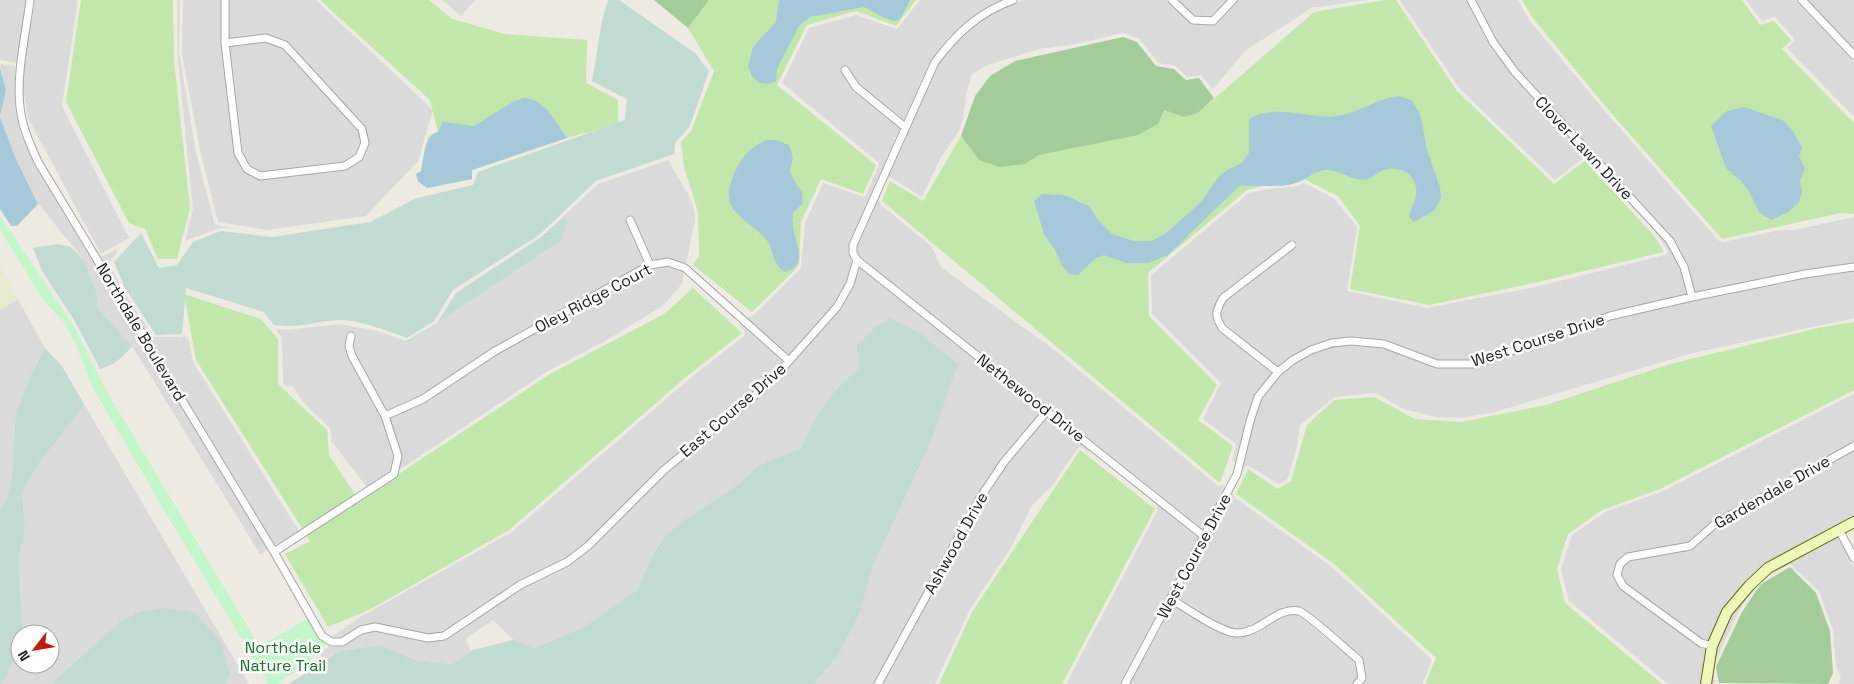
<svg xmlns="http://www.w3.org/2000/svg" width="1854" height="684" font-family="'Space Grotesk',sans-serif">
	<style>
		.residential { fill: #dbdada }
		.farmland { fill: #e7eccf }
		.grass { fill: #c2e7aa }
		.forest { fill: #a3cc99 }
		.wetland { fill: #c1dbd2 }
		.park { fill: #c1f7ca }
		.water { fill: #a5c9da }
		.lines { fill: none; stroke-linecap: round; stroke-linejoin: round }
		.street-casing { stroke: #a4a4a4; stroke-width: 9 }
		.secondary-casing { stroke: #5b6f09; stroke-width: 12 }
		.street { stroke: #fff; stroke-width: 7 }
		.secondary { stroke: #eef7b8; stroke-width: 10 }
		.labels { text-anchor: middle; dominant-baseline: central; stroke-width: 5; stroke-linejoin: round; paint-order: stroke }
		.street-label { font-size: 16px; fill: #1d1d1d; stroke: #fff }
		.park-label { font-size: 16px; fill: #0f7721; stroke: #fff }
	</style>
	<rect width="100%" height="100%" fill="#eeebe3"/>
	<!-- residential -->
	<path class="residential" d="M0,0H78L62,106L129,238L101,254L28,118L19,63L0,60Z
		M177,0H180L179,53L196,152L215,225L238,229L220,228L185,241L193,209L178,60Z
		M183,0H316L433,110L418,161L366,216L267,230L218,222L200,150L182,53Z
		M442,0H475L461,16Z
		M920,0H1002L969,19L948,38L931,60L904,120L859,85L847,65L840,69L853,91L900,128L849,244L848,253L852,262L846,283L833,305L789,355L747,318L754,315L801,268L805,223L823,183L864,197L866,195L879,165L878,162L782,83L809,28L856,15L897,29Z
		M1024,0H1166L1190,23L1212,25L1216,24L1238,0H1365L1321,7H1313L1245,51L1213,89L1201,75L1187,77L1176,66L1159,63L1139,39L1123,33L1072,45L1039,49L985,66L972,74L967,91L963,118L958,133L941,157L922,197L890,177L887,180L879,200L880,204L932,247L941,267L1057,352L1218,486L1223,485L1226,487L1204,530L860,257L857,251V246L939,63L954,43L973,25L999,9Z
		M1178,0H1227L1211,17L1195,16Z
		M1400,0H1466L1489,44L1512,75L1666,243L1680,268L1687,294L1609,312L1474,360H1438L1386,341L1351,337L1331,339L1310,346L1291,356L1278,367L1226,325L1221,318V311L1226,301L1298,245L1293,239L1221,295L1213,309V320L1219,331L1272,373L1254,397L1246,420L1235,463L1232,460L1236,444L1203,419L1221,383L1152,314L1151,275L1249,193L1266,189L1294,187L1304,183L1335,199L1357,227L1347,291L1427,308L1535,287L1665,255L1668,252L1658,235L1587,158H1583L1555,180L1460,89Z
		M1476,0H1518L1529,20L1603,109L1719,241L1723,242L1780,230H1794L1854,217V263L1804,270L1695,292L1688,264L1673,238L1518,70L1497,40Z
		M1746,0H1796L1854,61V117L1787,48L1794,41V38L1776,18L1774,17L1762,21Z
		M1807,0H1854V49L1844,40Z
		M0,64L15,66V108L21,135L34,164L268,550L260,554L132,346L98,308L96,291L84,260L37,202L15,157L0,117L6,90Z
		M668,160L689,196L695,212V220L686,264L668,258L653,261L632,215L625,218L645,264L493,347L421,396L387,411L356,355L354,345L356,333L347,332L345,346L348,357L381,418L393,457L391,471L367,487L332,442L330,428L305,404L292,386L286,387L283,383L282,338L275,329L286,330L340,324L377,331L406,341L407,343L562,240L568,220L564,216L598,184Z
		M117,249L116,254L111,260L110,264L122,290L153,337H182L185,335L189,341L193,362L299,531L294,535L275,545L101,257Z
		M667,266L684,273L682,284L664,305L607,340L548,371L399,470L402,455L390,418L425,403L497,354L651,269Z
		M859,267L1041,412L1001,460L976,497L874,684H814L837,657L859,615L874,564L930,444L957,364L859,368L837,388L815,418L801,448L757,466L740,483L686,519L647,566L638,589L584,627L534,648L515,641L493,620L465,639L472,652L452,664L416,660L379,645L339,651L324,660L320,653L330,646L332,648L343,645L363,634L374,631L427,642L447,639L522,588L569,565L591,549L667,473L762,395L795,361L841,309L853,285Z
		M1854,271V318L1689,354L1495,412L1461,418L1436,417L1404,409L1375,393L1335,397L1300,425L1297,447L1288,478L1285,481L1279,484L1249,466H1246L1244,470L1242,469L1254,421L1262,399L1281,375L1295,363L1313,353L1332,347L1350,345L1383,348L1435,367L1474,368L1611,320L1693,301L1805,278Z
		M18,299L45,348L36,363L15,423V459L12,477L7,498L0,512V310Z
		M740,324L783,362L757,389L662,467L585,543L565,559L518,582L443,632L429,634L374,623L359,627L341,638L331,637L362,616L512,532L688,380L744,336L745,331L739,325Z
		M1854,394V441L1714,519L1688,543L1628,553L1615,564L1613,578L1621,589L1698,646L1707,649L1702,684H1668L1569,601L1561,569L1572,535L1605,512L1661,492Z
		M84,404L249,684H226L230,674L117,624L51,684H0L6,678L20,635V664H50V634H20L21,591L19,557L25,527L22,492L40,462L77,415Z
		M1047,417L1090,451L1088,452L1081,447L1078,448L1052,486L1032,505L1013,544L969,611L935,684H883L983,500L1007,465Z
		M1854,450V518L1766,565L1709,641L1703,639L1627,583L1621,574L1623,566L1630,561L1693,549L1718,526Z
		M1132,484L1199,538L1121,684H1066L1158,510L1156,504Z
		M1233,492L1234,497L1332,567L1432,660L1422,684H1362L1366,677L1362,656L1301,607H1283L1255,625L1246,629H1235L1222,624L1177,597Z
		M1837,536L1854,567V684H1838L1841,678L1836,666L1833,630L1819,591L1790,564L1762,579L1771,571Z
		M1756,585L1739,611L1713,666L1715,684H1710L1716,646L1730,613Z
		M1173,605L1218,632L1233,637H1246L1258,633L1286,614L1299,615L1355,662L1357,677L1352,684H1130Z"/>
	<!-- farmland -->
	<path class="farmland" d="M0,267L18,299L0,310Z"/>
	<!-- grass -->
	<path class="grass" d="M81,0H173L174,60L190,208L177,259H158L145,229L129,223L66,102Z
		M320,0H429L452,19L505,34L587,40L586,83L618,100V124L567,138L472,170V179L427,188L418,181L416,174L421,171L428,137L438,132L430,100Z
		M709,0H916L896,26L856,11L807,25L777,85L876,165L863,194L821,179L801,222L799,266L752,312L693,265L699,256L698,212L684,167L681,142L691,131L714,71L688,28Z
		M1386,0H1396L1457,91L1554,184L1585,161L1655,237L1664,252L1534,283L1429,305L1350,289L1360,226L1338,196L1300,177L1247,190L1148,273L1149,316L1217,385L1198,420L1233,446L1220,483L882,201L890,181L923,201L961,136L979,160L1025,164L1039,155L1083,146L1164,109L1184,117L1198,113L1314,12Z
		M1522,0H1742L1760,25L1774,21L1791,40L1782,49L1854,123V214L1841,213L1722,239L1606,107L1532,17Z
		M693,288L742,333L686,377L509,530L371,609L328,627L285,554L310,541L196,360L184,294L261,319L278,339V384L327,430L329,455L360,502L409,467L550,374L664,314Z
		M1854,322V390L1660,489L1602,510L1568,534L1557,569L1565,603L1662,684H1425L1436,658L1334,564L1236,494L1248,469L1278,489L1291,481L1307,425L1334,400L1374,397L1415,419L1461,422L1546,405L1670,364L1818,328Z
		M1080,450L1155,509L1062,684H939L972,612Z"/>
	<!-- forest -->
	<path class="forest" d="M654,0H709L688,28Z
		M1123,37L1137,42L1156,66L1174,69L1186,80L1199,78L1214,98L1198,113L1184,117L1164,110L1158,124L1138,135L1039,155L1025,164L1000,167L979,160L961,136L975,96L990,76L1015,61Z
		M1790,567L1816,593L1830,631L1833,673L1828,684L1719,683L1716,667L1742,612L1761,584Z"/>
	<!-- wetland -->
	<path class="wetland" d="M608,0H619L695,53L709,71L690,126L675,143L674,154L596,181L539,235L453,290L434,321L407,338C388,331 359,320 340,320C318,321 296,329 274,325L264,312L186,288L182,334L156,335L125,288L114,262L141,233L159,268L177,265L193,242L221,231L272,237L370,222L417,198L473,185L478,172L625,120L627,99L592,81L602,21Z
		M564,216L568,220L562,240L407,343L406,341L437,323L456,293L541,237Z
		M58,244L71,247L84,260L96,291L98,308L132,346C123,358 114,365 100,369L76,323L42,271L33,248Z
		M890,318L920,333L958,364L930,444L874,564L859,615L837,657L814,684H289L339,651L379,645L416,660L452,664L473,650L513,640L534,648L584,627L638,589L647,566L664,537L686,519L740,483L757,466L801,448L815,418L837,388L859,368L857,345L875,327Z
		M45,348L62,366L84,404L77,415L40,462L22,492L25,527L19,557L22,628L18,645L6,678L0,684V512C17,481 12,457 15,424C18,405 34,365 45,348Z
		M162,608L194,612L220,640L230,674L226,684H51L117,624L139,612Z"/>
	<!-- park -->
	<path class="park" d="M0,216L73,325L107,392L259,646L308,619L323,642L327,645L314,653L311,662L279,682L280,684H269L167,515L93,388L75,342L64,323L43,299L0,230Z"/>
	<!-- water -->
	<path class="water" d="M779,0H910L901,18L895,21L885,18L864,7L810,17L799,26L777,69L776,81L768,84L760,83L752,76L748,67L753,47L776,22Z
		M0,67L6,90L0,117L15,157L38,204L17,226H11L0,209Z
		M1398,96L1412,100L1421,117L1427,150L1440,187L1441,197L1435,210L1414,222L1409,217C1412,202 1422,194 1412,178C1406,168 1391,167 1381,171C1377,173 1373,177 1368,179C1351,184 1337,165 1320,171C1312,173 1305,180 1296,183C1282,188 1256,185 1239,186L1168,255L1148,263H1126L1104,255L1096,258L1078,275L1069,274L1063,267L1054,248L1044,234L1034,201L1042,194L1064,195L1089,206L1098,220L1112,234L1134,241H1151L1165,234L1201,202L1219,176L1227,170L1242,163L1249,153V119C1276,103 1307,119 1336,116C1357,114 1376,99 1398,96Z
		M523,98C544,98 556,122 567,138L472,170V179L427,188L418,181L416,174L421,171C424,159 424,134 438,132L443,122L474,126L513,102Z
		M1744,107L1784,121L1793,131L1802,148L1799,156L1805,168L1800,181L1802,191L1799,202L1788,212L1771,220L1759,212L1750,193L1741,181L1726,168L1711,126L1727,111Z
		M766,140H776L789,145L793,157L790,171L793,179L802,192L803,203L793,213C793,217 792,221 793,225C794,242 810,265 785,272C772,265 774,249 766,239C756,227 741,221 732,207C722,192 738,162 749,151C754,147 760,143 766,140Z"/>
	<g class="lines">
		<defs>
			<path id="street" d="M30,0C26,33 16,74 20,107C22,127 30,144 38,162L274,552L322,636L332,642H342L361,630L375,627L428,638L444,636L520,585L567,562L588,546L664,470L759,392L789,361L837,307L850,284L857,260L853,253V245L935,62C957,33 978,13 1013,0
				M225,0V43L238,153L247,169L260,176L345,166L359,157L365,143L362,129L285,45L266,38L225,43
				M1172,0L1193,20L1213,21L1233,0
				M1471,0L1493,42L1515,72L1670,241L1684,267L1692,297
				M1802,0L1854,55
				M845,70L856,87L905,127
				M630,220L650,265
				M857,260L1205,537
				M1278,372L1222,328C1214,314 1216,311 1223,298L1292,245
				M385,416L423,399L495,351L650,265L668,262L685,268L789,361
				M1839,530L1854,558
				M274,552L394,474L398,456L385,416L352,356L349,346L351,336
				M1171,599C1186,608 1220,632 1236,633C1261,634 1276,606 1299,611C1307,613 1349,652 1359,660L1362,678L1357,684
				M1712,646L1701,643L1623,586L1617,575L1620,564L1628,557L1690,546L1716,523L1854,446
				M878,684L980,498L1004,462L1047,411
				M1125,684L1237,474L1250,421L1258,397L1278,372L1293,360L1311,350L1332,343L1351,341L1384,344L1437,364H1475L1610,316L1692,297L1805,274L1854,267"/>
			<path id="secondary" d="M1706,684L1712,646L1727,612L1749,586L1768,568L1854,522"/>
		</defs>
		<!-- street casing -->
		<use href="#street" class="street-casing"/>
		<!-- secondary casing -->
		<use href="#secondary" class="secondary-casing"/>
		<!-- street -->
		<use href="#street" class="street"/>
		<!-- secondary -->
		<use href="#secondary" class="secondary"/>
	</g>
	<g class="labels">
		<!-- street labels -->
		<g class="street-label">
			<text transform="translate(1584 148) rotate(47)">Clover Lawn Drive</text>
			<text transform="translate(593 298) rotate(-28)">Oley Ridge Court</text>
			<text transform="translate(141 332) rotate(59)">Northdale Boulevard</text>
			<text transform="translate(1538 340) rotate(-18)">West Course Drive</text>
			<text transform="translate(1031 398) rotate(38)">Nethewood Drive</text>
			<text transform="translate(733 410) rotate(-41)">East Course Drive</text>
			<text transform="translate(1772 492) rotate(-30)">Gardendale Drive</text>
			<text transform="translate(956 543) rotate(-61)">Ashwood Drive</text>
			<text transform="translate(1194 556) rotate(-62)">West Course Drive</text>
		</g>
		<!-- park labels -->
		<g class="park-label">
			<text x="283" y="647">Northdale<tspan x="283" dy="18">Nature Trail</tspan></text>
		</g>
	</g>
	<!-- north arrow -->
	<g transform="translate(35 649) rotate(239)"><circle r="24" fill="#ffffff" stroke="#a5a5a5"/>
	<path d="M0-4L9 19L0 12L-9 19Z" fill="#c31807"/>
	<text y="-8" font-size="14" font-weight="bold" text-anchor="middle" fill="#1d1d1d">N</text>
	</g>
</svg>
